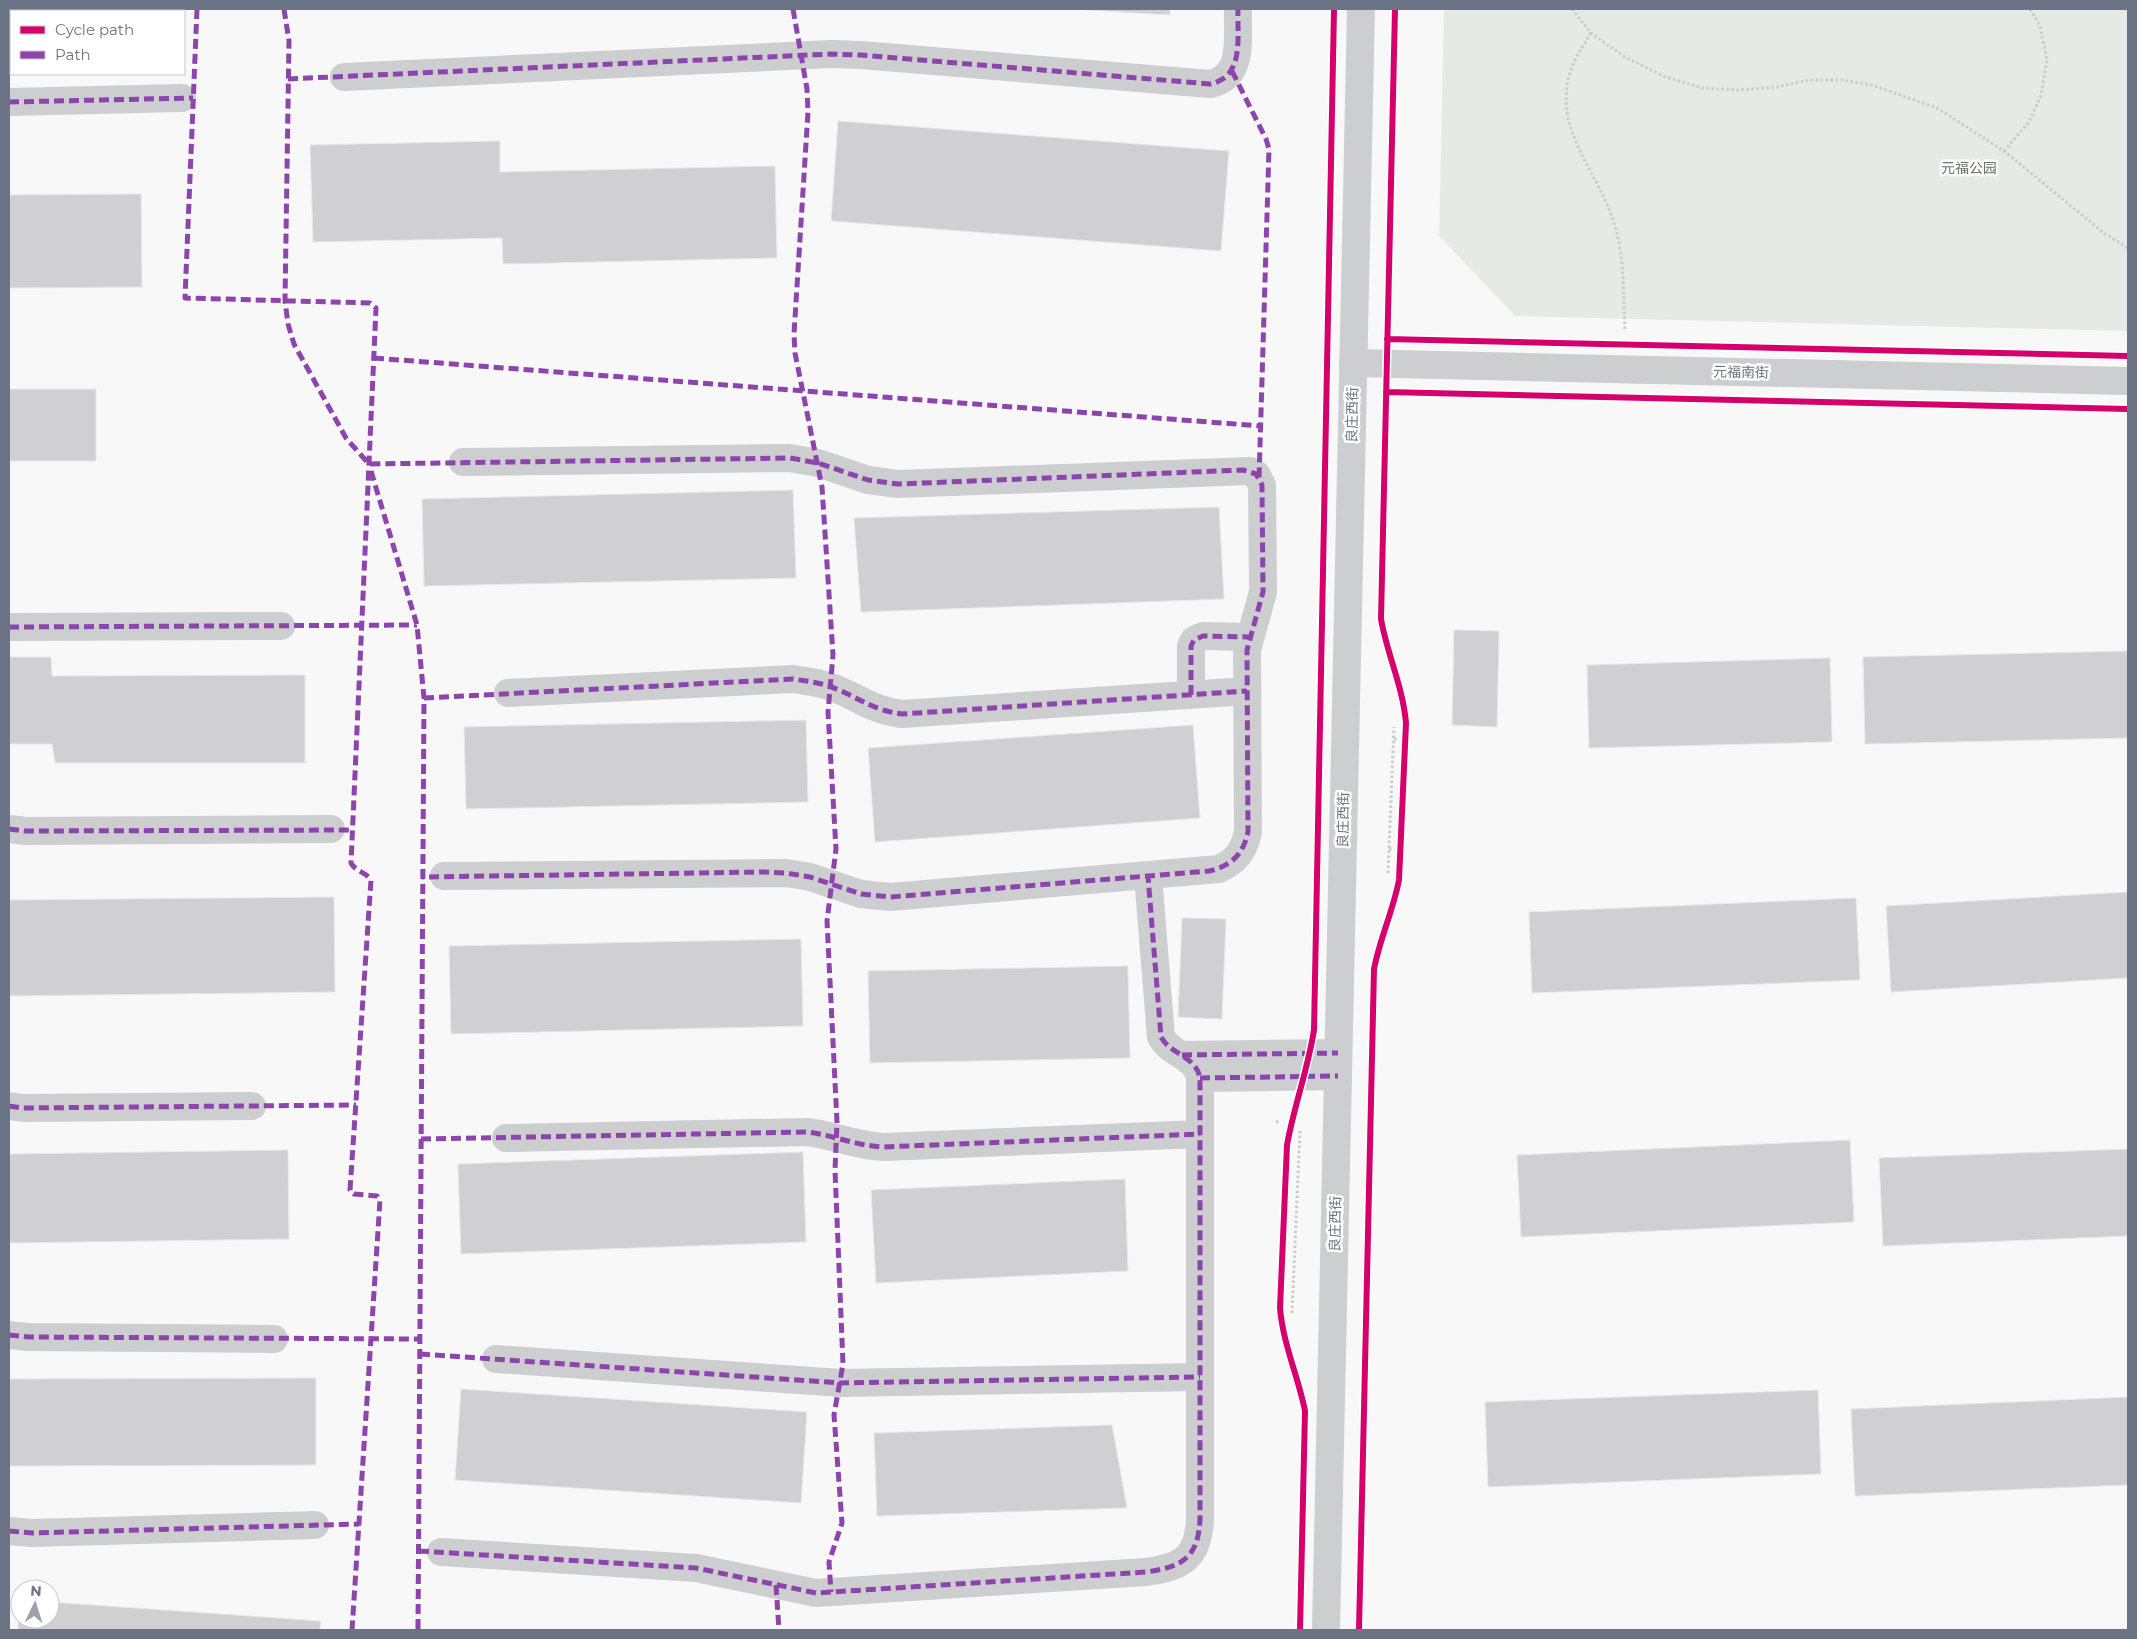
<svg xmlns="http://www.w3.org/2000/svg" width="2137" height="1639" font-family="Montserrat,'Noto Sans SC',sans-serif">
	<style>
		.green { fill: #e6eae6 }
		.building { fill: #d0d0d2; stroke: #e8e8e8 }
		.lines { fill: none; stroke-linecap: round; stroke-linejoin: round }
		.path { stroke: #cacbcc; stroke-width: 3; stroke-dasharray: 2.5 2.5; stroke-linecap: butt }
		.minor { stroke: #cdcecf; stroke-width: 28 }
		.tertiary { stroke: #cdcecf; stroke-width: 28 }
		.quiet { stroke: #8e44ad; stroke-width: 5; stroke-dasharray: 10 5; stroke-linecap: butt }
		.cycleway-casing { stroke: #fff; stroke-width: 9 }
		.cycleway { stroke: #d6006c; stroke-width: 6 }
		.labels { text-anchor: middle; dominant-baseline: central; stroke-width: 5; stroke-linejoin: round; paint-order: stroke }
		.park-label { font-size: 14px; fill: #667866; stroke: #fff }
		.street-label { font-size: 14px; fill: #6b7485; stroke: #fff }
	</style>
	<rect width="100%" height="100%" fill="#f8f8f8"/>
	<!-- green -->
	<path class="green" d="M1444,9H2128V331L1515,316L1439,236Z"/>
	<!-- building -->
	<path class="building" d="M9,9H173V11H11V36H9Z
		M1071,9H1170V15Z
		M838,121L1229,151L1221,251L831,221Z
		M500,141V172L775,166L777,258L503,264L502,238L313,242L310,145Z
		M141,194L142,287L9,288V195Z
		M9,389H96V461H9Z
		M793,490L796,578L424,586L422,499Z
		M1219,507L1224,599L861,612L854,518Z
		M1454,630L1499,631L1497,727L1452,725Z
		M2128,651V738L1865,744L1863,657Z
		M9,657H51L52,676L305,675V763H55L52,744H9Z
		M1830,658L1832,742L1589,748L1587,665Z
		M806,720L808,802L466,809L464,727Z
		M1193,725L1200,818L875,842L868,748Z
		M2128,892V978L1891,992L1886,906Z
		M334,897L335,992L9,996V900Z
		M1856,898L1860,980L1532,993L1529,912Z
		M1182,918L1226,919L1222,1019L1178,1017Z
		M801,939L803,1026L451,1034L449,946Z
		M1128,966L1130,1058L870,1063L868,971Z
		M1850,1140L1854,1222L1521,1237L1517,1155Z
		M2128,1149V1236L1883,1246L1879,1158Z
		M288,1150L289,1239L9,1243V1154Z
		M803,1152L806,1242L461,1254L458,1164Z
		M1125,1179L1128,1271L876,1283L871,1190Z
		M316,1378V1465L9,1466V1379Z
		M461,1389L807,1412L801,1503L455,1480Z
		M1818,1390L1821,1474L1488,1487L1485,1402Z
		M2128,1397V1485L1855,1496L1851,1409Z
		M1112,1425L1127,1508L877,1516L874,1433Z
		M50,1602L321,1621L320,1630H18L20,1604V1619H50Z"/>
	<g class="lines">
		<!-- path -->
		<path class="path" d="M1572,9L1591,33L1625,57L1663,76L1702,88L1738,90L1776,87L1810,80H1842L1872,85L1937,108L2004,151L2104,233L2128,248
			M1591,33C1584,45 1575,57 1571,70C1551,128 1598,171 1614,223C1625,257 1623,295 1625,329
			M2004,151L2029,122L2041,95L2047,60L2040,26L2030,9
			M1394,739H1399
			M1389,849H1394
			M1388,873L1394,727
			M1276,1122L1279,1121
			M1292,1313L1300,1131"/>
		<!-- minor -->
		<path class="minor" d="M344,77L831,54L861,55L1210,84C1245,77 1237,37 1238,9
			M9,102L182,98
			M1353,363L2128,381
			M9,627L281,626
			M508,693L793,679C805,681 817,682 828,686C856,695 870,710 902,714L1247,691
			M1191,695V646L1194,640L1203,636L1250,637
			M9,829L26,831L331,829
			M444,876L786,873L810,877L861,894L890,897L1219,869C1236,861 1244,851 1248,832L1247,650L1263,592L1262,485L1256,474L1250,471L898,484L868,480L818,463L790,458L463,462
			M1182,1055L1338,1053
			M1200,1078L1338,1076
			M9,1106L23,1108L252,1106
			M506,1138L807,1132C833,1135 857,1146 884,1147L1200,1134
			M9,1335L28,1337L274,1339
			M496,1359L841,1383L1200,1377
			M9,1531L32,1533L315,1525
			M441,1552L696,1568L816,1593L1146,1572C1182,1567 1198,1558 1200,1520V1078C1196,1056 1171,1055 1161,1037L1148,876"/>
		<!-- tertiary -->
		<path class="tertiary" d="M1326,1630L1361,9"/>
		<!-- quiet -->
		<path class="quiet" d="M197,9L185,298L370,303L376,308L351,863C356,872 366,872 371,880L350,1190L354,1194L377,1196L380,1200L352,1630
			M284,9L289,41L285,301L288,324L294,344L346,438L369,464L790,458L818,463L868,480L898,484L1243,470L1256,474L1262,485L1263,592L1247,650L1248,832C1243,855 1231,866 1209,871L890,897L861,894L810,877L786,873L763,872L422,877
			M793,9L807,89L808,112L794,334L795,353L822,487L833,655L828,712L836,849L827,921L837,1122L835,1170L843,1364L834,1415L842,1523L829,1562L831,1592
			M1232,71L1266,139L1269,149L1259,479
			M288,79L831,54L861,55L1210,84C1245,77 1237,37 1238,9
			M9,102L193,98
			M374,358L1261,426
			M371,471L417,625L424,698L418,1630
			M9,627L417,625
			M1191,695V646L1194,640L1203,636L1250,637
			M424,698L793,679C805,681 817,682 828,686C856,695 870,710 902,714L1247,691
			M9,829L26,831L353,830
			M1182,1055L1338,1053
			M1200,1078L1338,1076
			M9,1106L23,1108L356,1105
			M421,1139L807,1132C833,1135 857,1146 884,1147L1200,1134
			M9,1335L28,1337L420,1339
			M420,1354L841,1383L1200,1377
			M9,1531L32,1533L359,1524
			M419,1551L696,1568L816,1593L1146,1572C1182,1567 1198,1558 1200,1520V1078C1196,1056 1171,1055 1161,1037L1148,876
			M776,1585L779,1630"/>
		<defs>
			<path id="cycleway" d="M1387,339L2128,356
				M1386,392L2128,409
				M1300,1630L1305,1411C1298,1376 1283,1344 1280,1308L1287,1145C1294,1106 1308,1069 1314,1030L1334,9
				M1359,1630L1374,969C1380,938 1393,911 1399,880L1406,723C1403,687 1387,654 1381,619L1395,9"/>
		</defs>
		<!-- cycleway casing -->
		<use href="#cycleway" class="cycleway-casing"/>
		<!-- cycleway -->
		<use href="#cycleway" class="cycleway"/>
	</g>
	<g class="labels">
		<!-- park labels -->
		<g class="park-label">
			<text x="1969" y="168">元福公园</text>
		</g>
		<!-- street labels -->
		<g class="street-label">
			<text transform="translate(1741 372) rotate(1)">元福南街</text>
			<text transform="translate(1352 415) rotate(-89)">良庄西街</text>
			<text transform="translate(1343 820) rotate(-89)">良庄西街</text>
			<text transform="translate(1335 1224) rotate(-89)">良庄西街</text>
		</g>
	</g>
	<!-- border -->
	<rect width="2137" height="1639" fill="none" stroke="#6b7485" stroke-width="20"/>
	<!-- legend -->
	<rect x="10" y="10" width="175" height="65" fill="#ffffff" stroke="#c4c7ce"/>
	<rect x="20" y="26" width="25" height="8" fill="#d6006c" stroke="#c4c7ce"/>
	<text x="55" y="35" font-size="15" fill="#6b7485">Cycle path</text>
	<rect x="20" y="51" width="25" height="8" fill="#8e44ad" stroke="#c4c7ce"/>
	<text x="55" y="60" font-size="15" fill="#6b7485">Path</text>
	<!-- north arrow -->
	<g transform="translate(35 1604) rotate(4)"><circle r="24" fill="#ffffff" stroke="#c4c7ce"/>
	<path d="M0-4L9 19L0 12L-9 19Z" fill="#9ca2ad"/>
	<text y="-8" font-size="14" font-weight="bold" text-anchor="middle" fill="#6b7485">N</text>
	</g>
</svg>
